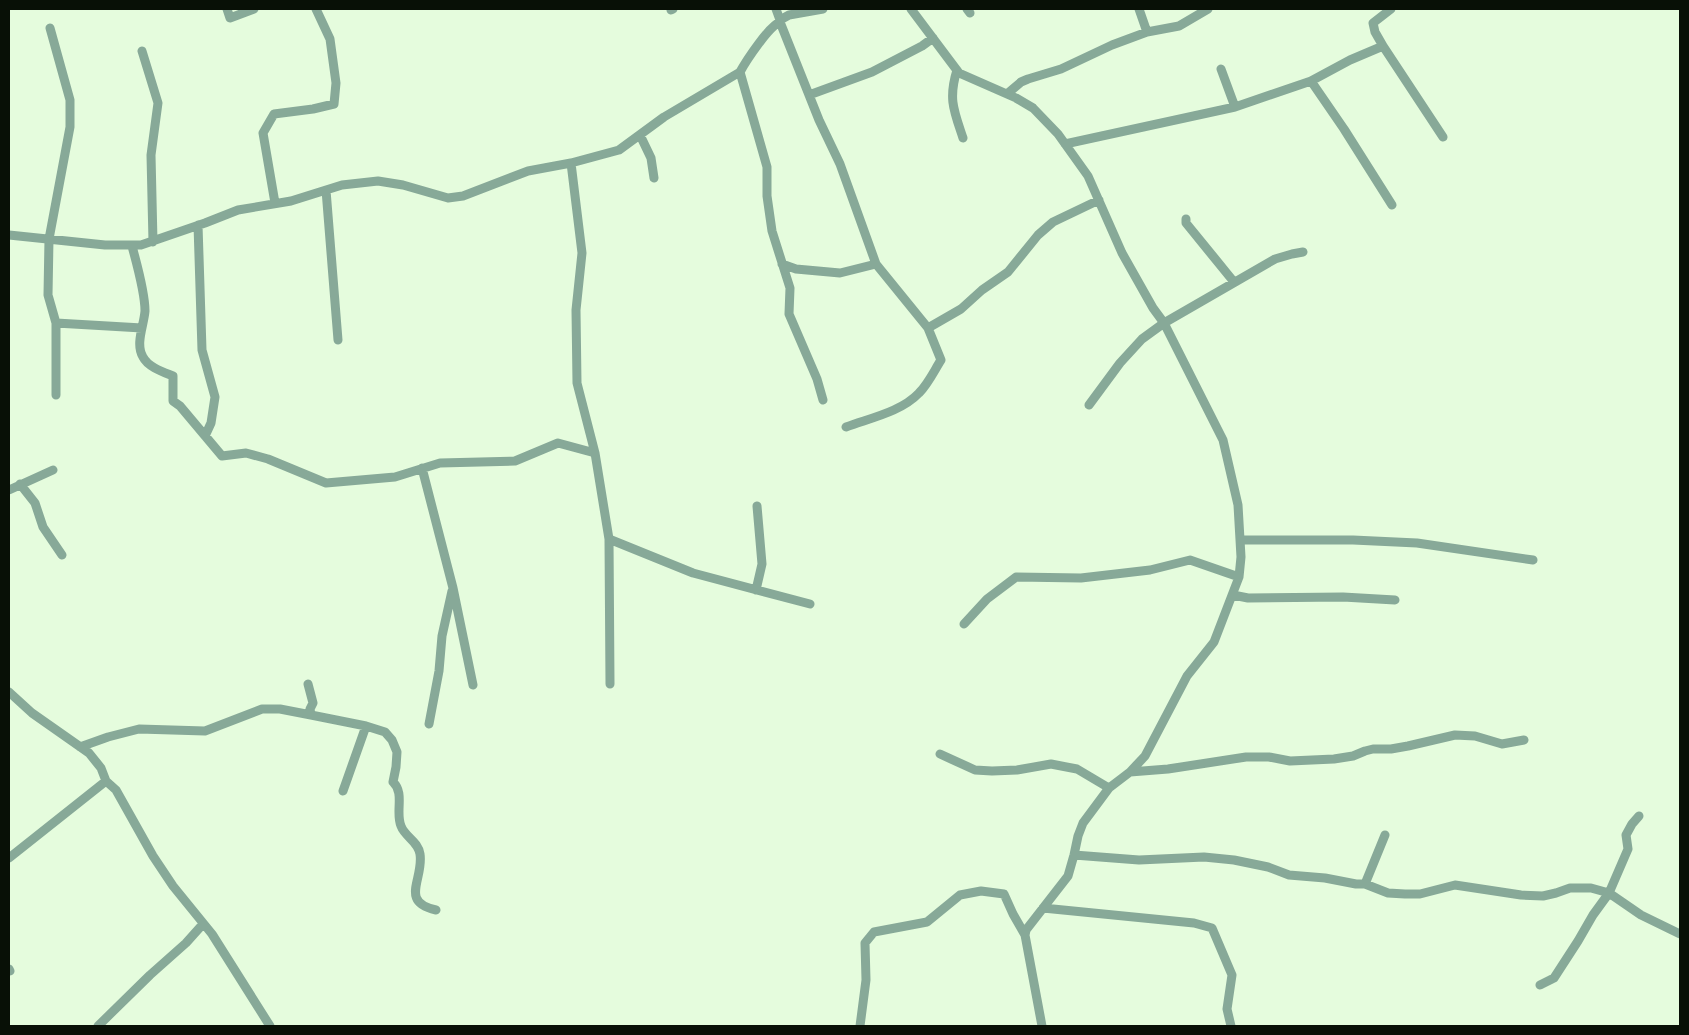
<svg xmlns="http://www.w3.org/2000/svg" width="1689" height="1035" font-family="'IBM Plex Sans',sans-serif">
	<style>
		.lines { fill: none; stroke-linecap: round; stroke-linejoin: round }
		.street { stroke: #87a998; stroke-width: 9 }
	</style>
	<rect width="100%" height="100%" fill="#e5fcdd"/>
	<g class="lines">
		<!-- street -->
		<path class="street" d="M227,9L230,18L254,9
			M776,9L780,20
			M911,9L959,73L1016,98L1033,108L1058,134L1088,176L1122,253L1153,308L1164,323L1223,440L1238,505L1241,557L1239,577L1214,642L1187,676L1145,756L1130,772L1109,788L1083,823L1078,836L1074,855L1068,876L1026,930L1025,935L1042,1026
			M967,9L970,13
			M1139,9L1147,32L1179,26L1208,9
			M671,10L673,9
			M780,22L819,120L840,164L876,264L928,328L941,360C934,371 928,384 919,393C901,412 870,418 846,427
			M50,28L70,100V127L49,239L48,295L56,323L142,328
			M1383,46L1375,32L1373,23L1391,9
			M142,51L158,103L151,155L153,242
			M1221,69L1235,107
			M957,70C948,99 954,111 963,138
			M740,72L767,167V196L772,231L790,288L789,314L817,379L823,400
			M1311,81L1344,129L1392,205
			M1007,94L1021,82L1028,79L1061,69L1112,45L1147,32
			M809,95L872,72L922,46L933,38
			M640,135L651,158L654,178
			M1065,144L1235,107L1311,81L1350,60L1383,46L1443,137
			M571,163L582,253L576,310L577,383L595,453L609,539L610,684
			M326,190L338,340
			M275,203L263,133L274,114L313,109L334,104L336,83L330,39L316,9
			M1186,219V223L1234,282
			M198,225L202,350L215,397L211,423L205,436
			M9,235L105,245H141L205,223L238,210L291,201L342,185L378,181L403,185L448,198L463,196L528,171L571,163L619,150L664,117L740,72C746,61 769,26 780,22V20L789,15L823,9
			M132,246C137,265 145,292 145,311C144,325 135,344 143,357C148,367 163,372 173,376V401L180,406L222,456L246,453L268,459L326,483L395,477L440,463L515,461L558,443L595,453
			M782,264L796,269L840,273L876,264
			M56,323V395
			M928,328L961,309L982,290L1008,272L1038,235L1053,222L1099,200
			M1089,405L1120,363L1142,339L1164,323L1275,259L1292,254L1303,252
			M422,468L453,588L473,685
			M20,484L35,503L43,527L62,555
			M9,490L53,470
			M609,539L693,573L810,604
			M1240,540H1353L1417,543L1533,560
			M756,590L762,564L757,506
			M1233,595L1248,598L1343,597L1395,600
			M964,624L987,599L1016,577L1081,578L1150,570L1190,560L1239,577
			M9,692L32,713L89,753L101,768L106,781L116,790L153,856L173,886L212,934L270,1026
			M311,715L366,726L385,732L392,740L397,752L396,767L393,782C405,793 395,812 401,826C405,837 418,841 420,854C424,879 399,902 436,910
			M429,724L439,671L442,636L452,591
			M80,747L108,737L139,729L205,731L262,709H280L311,715L310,709L313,703L308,684
			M940,754L975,770L992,771L1017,770L1051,764L1077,769L1109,788
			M1130,772L1168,769L1246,757H1269L1290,761L1334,759L1353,756L1365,751L1373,749H1391L1408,746L1455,735L1475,736L1502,744L1524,740
			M343,791L366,726
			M1074,855L1139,860L1204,857L1234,860L1268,867L1289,875L1325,878L1356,884H1365L1388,893L1405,894H1420L1455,885L1521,895L1543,896L1556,893L1570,888H1591L1609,893L1641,915L1680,934
			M9,858L106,781
			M1365,884L1385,835
			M1043,908L1194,923L1212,928L1232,975L1227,1009L1231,1026
			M9,969L10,971
			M1540,985L1554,978L1578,941L1593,915L1609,893L1628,849L1626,835L1632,824L1639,816
			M98,1026L150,975L186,943L203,924
			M860,1026L866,980L865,943L874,932L927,922L960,895L981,891L1004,894L1013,914L1025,935"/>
	</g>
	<!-- border -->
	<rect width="1689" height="1035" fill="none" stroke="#081006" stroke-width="20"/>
</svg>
